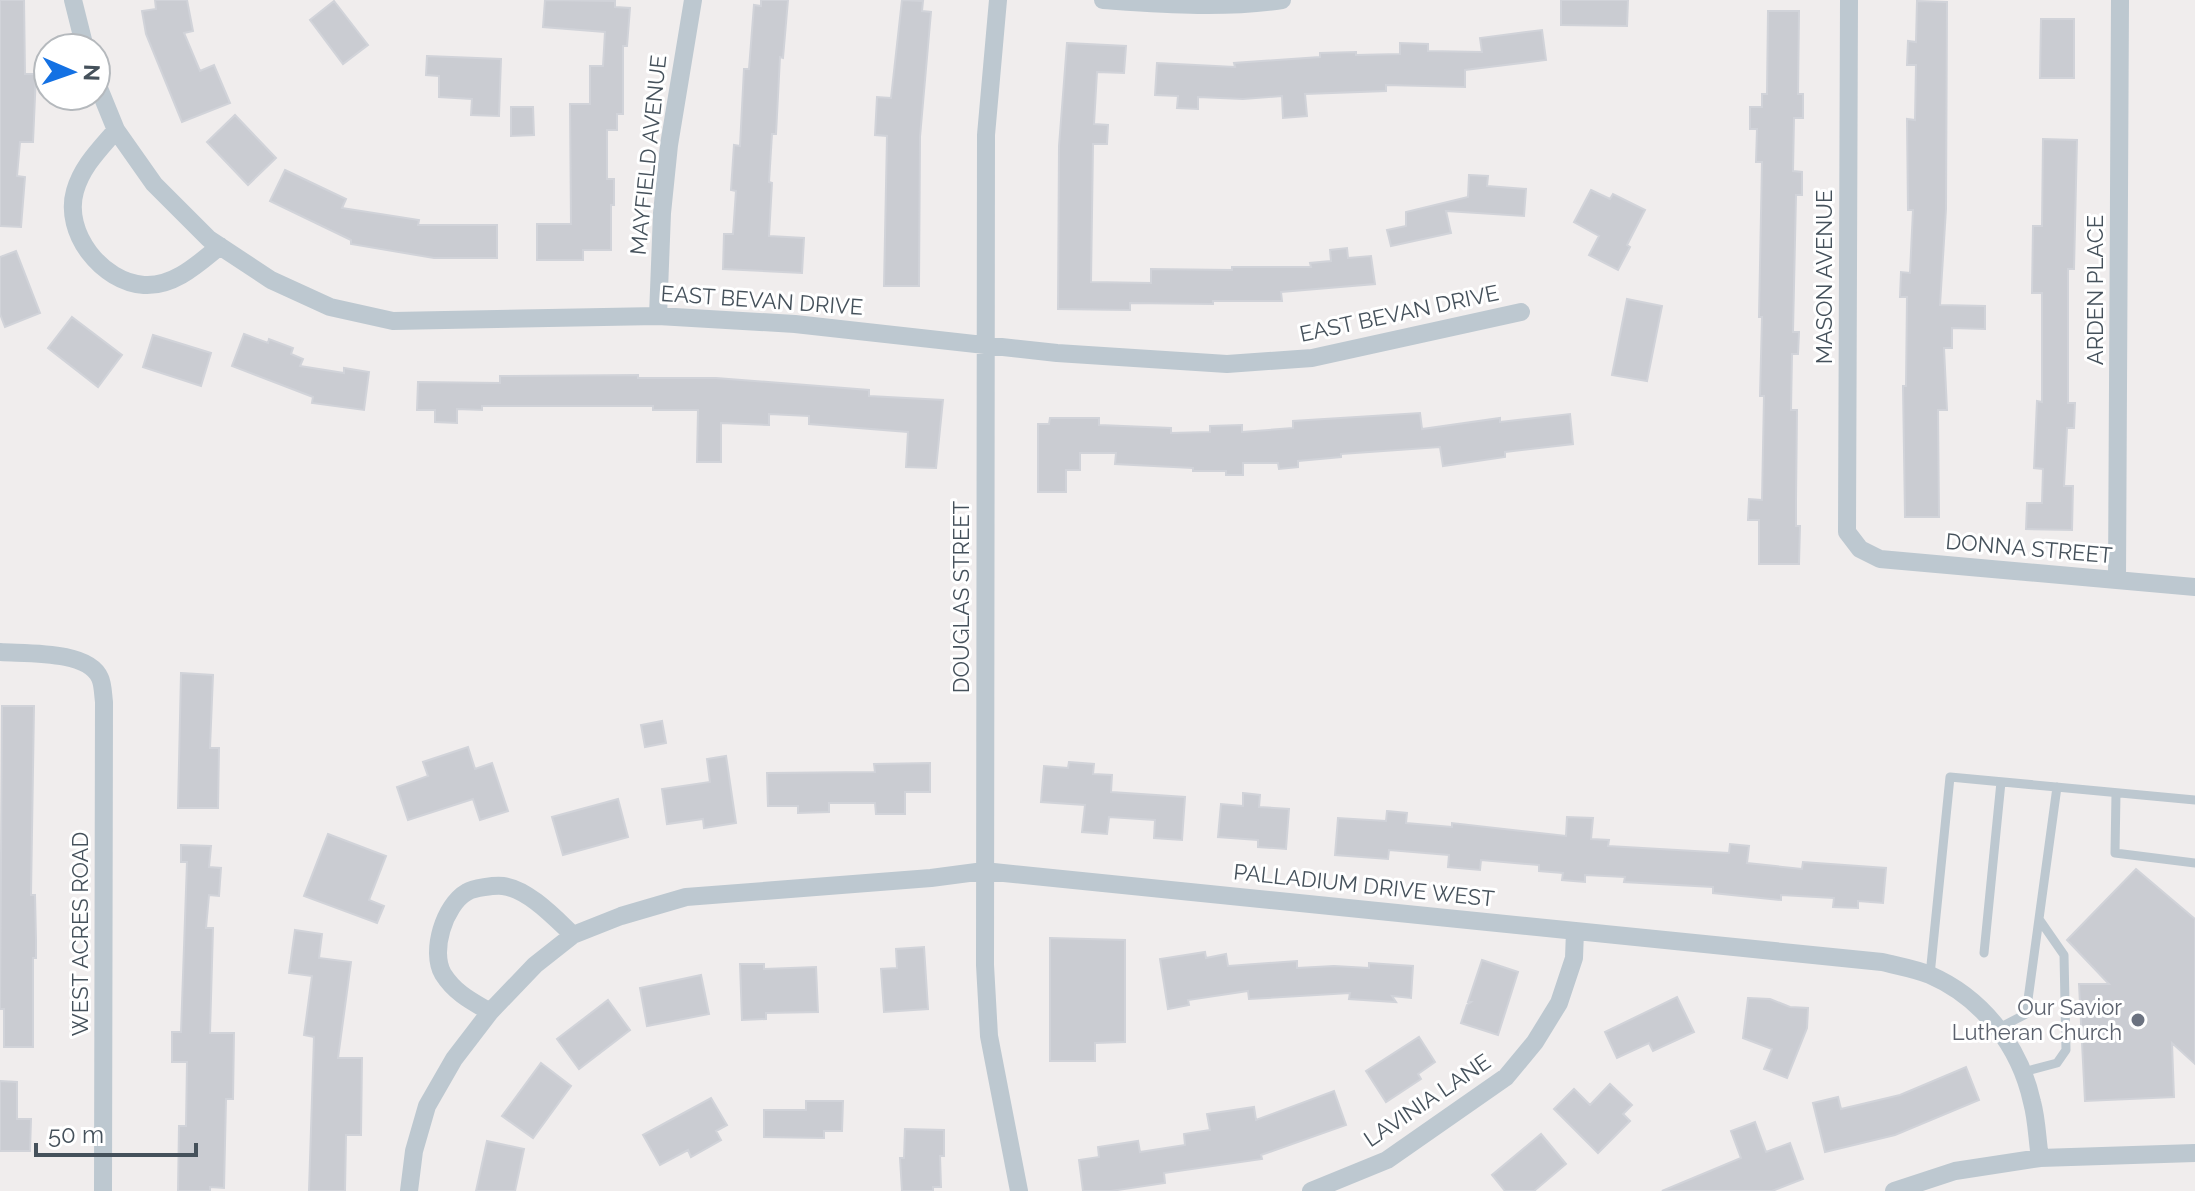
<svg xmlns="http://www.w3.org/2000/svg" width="2195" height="1191" font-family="Raleway,sans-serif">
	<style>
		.building { fill: #caccd2; stroke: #d1d3d9; stroke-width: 2 }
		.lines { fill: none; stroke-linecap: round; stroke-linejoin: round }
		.lane { stroke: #bdc8d0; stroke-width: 9 }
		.street { stroke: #bdc8d0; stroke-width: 18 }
		.worship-dot { fill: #6b7280; stroke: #fff; stroke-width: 3 }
		.labels { text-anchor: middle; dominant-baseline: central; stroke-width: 6; stroke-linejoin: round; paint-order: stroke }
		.street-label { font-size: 22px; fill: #45515b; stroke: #fff }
		.worship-label { font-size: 22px; fill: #5b616d; stroke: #fff; text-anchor: end }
	</style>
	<rect width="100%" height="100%" fill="#f0eded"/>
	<!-- building -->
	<path class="building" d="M0,0H24L25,74H36L33,142H20L17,176L25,177L21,227L0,226Z
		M155,0H187L193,31L184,33L200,71L214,65L230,103L182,122L146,34L142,11L156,9Z
		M545,0L615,1V7L630,8L627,46H623V114H617V130H607V179H614V205H611V250H583V260H537V224H571L570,104H590V66H603L605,32L543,27Z
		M761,0H788L783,58L780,57L776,134H772L769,182L772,183L769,236L804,238L802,273L723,269L724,234H733L736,191L731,190L734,145L740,146L744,69H749L754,5L761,6Z
		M902,0L923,1L922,11L931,12L920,137L919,286H884L887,136L875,135L877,97L891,98Z
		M1561,0H1628L1627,26L1561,25Z
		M334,1L368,45L343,64L310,20Z
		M1917,1L1947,2L1946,209L1940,305L1985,306V329L1952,328V348H1944L1947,410H1938L1939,517H1905L1903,386H1906L1907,297H1900L1901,272L1910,273L1913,210H1908L1907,119L1915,120L1916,65H1907L1908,41L1916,42Z
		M1768,11H1799L1798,94H1803V118H1794L1793,171L1802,172V195H1796L1793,332H1799L1798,354H1792L1791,410H1797L1796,500V526H1800L1799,564H1759V520H1748L1749,499L1762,500L1764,396H1760L1762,317H1759L1762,162H1756L1757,129H1750V107H1762V94H1767Z
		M2041,19H2074V78H2040Z
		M1542,30L1546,60L1465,70V87L1386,85V91L1305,94L1307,116L1283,118L1282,96L1243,99L1198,97V109L1177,108L1178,96L1155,95L1157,63L1235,67L1234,63L1320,57V53L1356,52V55L1400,54V43L1428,44V51L1482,52L1480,38Z
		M1067,43L1126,46L1124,73L1097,72L1094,124L1108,125L1107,144H1093L1091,282L1151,283V269L1232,270V267H1311L1310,263L1331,261L1330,250L1347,248L1348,258L1371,256L1375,284L1281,292L1282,301H1213V304L1130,303V310L1058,309L1059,146Z
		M427,56L501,59L499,116L471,115L472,99L439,97V76L426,75Z
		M511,107H533L534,135L511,136Z
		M235,115L276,158L248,185L207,142Z
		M2043,139L2077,140L2074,269H2068V403H2075L2074,428H2067L2064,486H2073L2072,530L2026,529L2027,503H2042L2043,469L2034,468L2037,401L2042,402V293H2032L2033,226H2042Z
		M285,170L346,199L342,208L419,220L418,225H497V258H434L351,244V240L270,201Z
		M1469,175L1488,176L1487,186L1526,189L1524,216L1446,211L1451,233L1391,246L1387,230L1406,226V212L1468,197Z
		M1591,190L1610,199L1613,194L1645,210L1627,245L1630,247L1618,270L1589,255L1599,236L1574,222Z
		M16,251L40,313L5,327L0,314V257Z
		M1627,299L1662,306L1647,381L1612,375Z
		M72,317L122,355L98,387L48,348Z
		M244,334L268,343L269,339L293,348L291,354L303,359L300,366L344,373V368L369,372L364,410L312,403L313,397L232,366Z
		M153,335L211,353L201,386L143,367Z
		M638,375V378H716L869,390V396L943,400L936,468L906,467L908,432L809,424V416L769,414V425L721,423V462H697L698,410H653V406H482V410L457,409V423L435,422V410H417L418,382L500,383V376Z
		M1420,413L1422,429L1500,418V422L1570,414L1573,444L1505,452V457L1443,466L1440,447L1341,454V457L1298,461V467L1279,469L1278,463H1243V475H1226V471H1193V468L1115,464L1116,453H1080V470H1066V492H1038V424H1049L1050,418H1099V425L1171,428V433L1210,432V426L1242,425V432L1293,428V421Z
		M181,673L213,675L210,748H219L218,808H178Z
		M2,706H34L31,895H35L36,940V958H33V1047H4V1009H0Z
		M662,721L666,743L645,747L641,725Z
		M468,747L475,769L492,763L508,811L480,820L473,799L408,820L397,787L428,776L423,762Z
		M726,756L736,823L704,828L703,819L667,824L662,789L710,782L707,759Z
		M1069,762L1094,764L1093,774L1112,775L1111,792L1185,797L1182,840L1154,838L1155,820L1109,817L1107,834L1082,832L1085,805L1041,802L1044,766L1068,768Z
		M930,763V792H905V814H876L875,803H829V812L798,813V806H768L767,773L875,772L874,764Z
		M1243,793L1260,795L1259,807L1289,809L1286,849L1258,847V840L1218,837L1221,804L1243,806Z
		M618,799L628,837L563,855L552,817Z
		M1387,811L1407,813L1406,823L1452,827V823L1566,836L1567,817L1593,818L1591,839L1609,840L1608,846L1729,853L1730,844L1749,846L1747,863L1802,869L1803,862L1886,868L1883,903L1858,901V908L1833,907L1834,898L1781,895V900L1713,893V887L1624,882L1625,877L1585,875V882L1562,880L1563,873L1539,871V865L1481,860L1480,870L1448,867L1449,855L1389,850L1388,859L1335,855L1338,818L1386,821Z
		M328,834L386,856L369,900L384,906L377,923L304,896Z
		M181,845L211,846L209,867L221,868L219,896L209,895L206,928H213L210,1033H234L233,1099H226L224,1188L210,1187V1191H178L179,1126H186L187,1062H172V1032H181L187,862H181Z
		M2136,869L2195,919V1064L2172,1043L2174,1097L2085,1101L2079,984H2109L2067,940Z
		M295,930L322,934L319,958L351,962L338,1058H362L361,1135H346L345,1191H309L314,1037L304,1035L312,976L289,973Z
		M1050,938L1125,940V1042L1095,1043V1061H1050Z
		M924,947L928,1009L884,1012L881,969L897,968L896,949Z
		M1205,952L1206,958L1226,954L1228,966L1297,961V968L1334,966L1369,968V963L1413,966L1411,998L1392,996L1396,1002L1349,999L1350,993L1249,999L1248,991L1188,1000L1189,1005L1168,1009L1160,959Z
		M1482,960L1518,972L1498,1035L1461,1023L1467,1005L1471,1002H1468Z
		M740,964H764V969L816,967L818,1012L766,1013V1019L742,1020Z
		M701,975L709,1014L647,1026L640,988Z
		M1677,997L1694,1032L1653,1051L1649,1043L1617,1058L1605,1032Z
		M1748,998L1770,999L1790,1007L1808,1008L1807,1028L1787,1078L1764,1069L1772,1049L1743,1038Z
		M608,1000L630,1030L579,1069L557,1039Z
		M1419,1037L1435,1062L1418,1074L1421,1079L1386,1102L1366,1071Z
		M541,1063L571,1086L533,1138L502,1116Z
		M1966,1067L1979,1100L1895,1135L1825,1152L1813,1103L1838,1097L1841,1109L1900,1095Z
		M0,1081L17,1082V1119H31L30,1151H0Z
		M1610,1084L1632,1105L1623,1114L1630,1121L1598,1153L1554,1109L1574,1089L1590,1105Z
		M1334,1091L1346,1125L1261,1155L1262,1159L1164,1173L1165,1183L1111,1191H1083L1079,1160L1099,1157L1098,1147L1138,1141L1140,1152L1185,1145L1184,1134L1210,1130L1207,1114L1254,1107L1256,1120Z
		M711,1098L727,1125L716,1131L721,1140L691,1157L688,1150L660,1165L643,1135Z
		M806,1101H843L842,1131H824V1138L764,1137V1110H806Z
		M1755,1122L1766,1152L1790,1143L1803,1179L1772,1191H1662L1741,1158L1731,1131Z
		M905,1129L944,1130V1156H940L941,1187H933V1191H902L900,1158H904Z
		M1541,1134L1566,1164L1534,1191H1505L1492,1175Z
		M487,1141L524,1149L515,1191H476Z"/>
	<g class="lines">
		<!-- lane -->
		<path class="lane" d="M2116,793L2115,853L2195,863
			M1984,953L2001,782
			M1930,975L1950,777L2195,800
			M1999,1028L2026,1014L2057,787
			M2023,1072L2057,1063L2066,1050L2064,955L2039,919"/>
		<!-- street -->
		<path class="street" d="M73,0L85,48
			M998,0L986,135L985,965L989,1036L1019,1191
			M1103,0C1162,4 1223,9 1282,0
			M1849,0L1847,532L1860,549L1880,559L2195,587
			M96,81L116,130L154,184L209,239L271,280L330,307L393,321L658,316L795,324L1057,353L1227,364L1312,358L1521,312
			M116,130C100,149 82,166 75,191C63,233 102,282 144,285C174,287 199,263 220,246
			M658,316L662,213L669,145L693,0
			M2117,580L2120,0
			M0,652C26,654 88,650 100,678C103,684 103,695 104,702L103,1191
			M490,1012C471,1001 455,993 443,974C430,952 444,905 467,892C473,888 495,885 503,886C528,889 555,918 573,935
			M409,1191L414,1151L427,1106L454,1059L490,1012L535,965L573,935L621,916L686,897L931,878L984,871L1882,962C1898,966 1916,969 1930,975C1983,998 2020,1047 2032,1102C2037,1120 2037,1139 2040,1158
			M1311,1191L1387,1160L1506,1077L1535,1042L1559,1003L1574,958L1575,931
			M1894,1191L1955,1171L2040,1158L2195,1153"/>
	</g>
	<!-- markers -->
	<circle class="worship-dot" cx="2138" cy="1020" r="8"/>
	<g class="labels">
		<!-- street labels -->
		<g class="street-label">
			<text transform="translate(648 155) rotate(-84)">MAYFIELD AVENUE</text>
			<text transform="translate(1824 277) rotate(-90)">MASON AVENUE</text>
			<text transform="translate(2095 290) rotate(-90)">ARDEN PLACE</text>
			<text transform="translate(762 300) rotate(4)">EAST BEVAN DRIVE</text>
			<text transform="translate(1399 313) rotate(-12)">EAST BEVAN DRIVE</text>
			<text transform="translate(2029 548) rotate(5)">DONNA STREET</text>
			<text transform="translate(961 597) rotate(-90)">DOUGLAS STREET</text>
			<text transform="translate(1364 885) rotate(6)">PALLADIUM DRIVE WEST</text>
			<text transform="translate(80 934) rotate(-90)">WEST ACRES ROAD</text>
			<text transform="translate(1427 1100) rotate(-34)">LAVINIA LANE</text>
		</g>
		<!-- worship labels -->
		<g class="worship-label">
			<text x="2122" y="1007">Our Savior<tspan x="2122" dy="25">Lutheran Church</tspan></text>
		</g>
	</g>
	<!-- north arrow -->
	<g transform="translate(72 72) rotate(92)"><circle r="38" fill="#ffffff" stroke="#b5b9bd" stroke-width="2"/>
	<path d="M0-6L14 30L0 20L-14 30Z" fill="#1471e3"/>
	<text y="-12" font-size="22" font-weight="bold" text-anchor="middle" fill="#45515b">N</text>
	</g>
	<!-- scale -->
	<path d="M36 1143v12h160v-12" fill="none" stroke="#45515b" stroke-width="4"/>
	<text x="48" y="1143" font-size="24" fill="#45515b" stroke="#ffffff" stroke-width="6" paint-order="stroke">50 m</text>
</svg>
